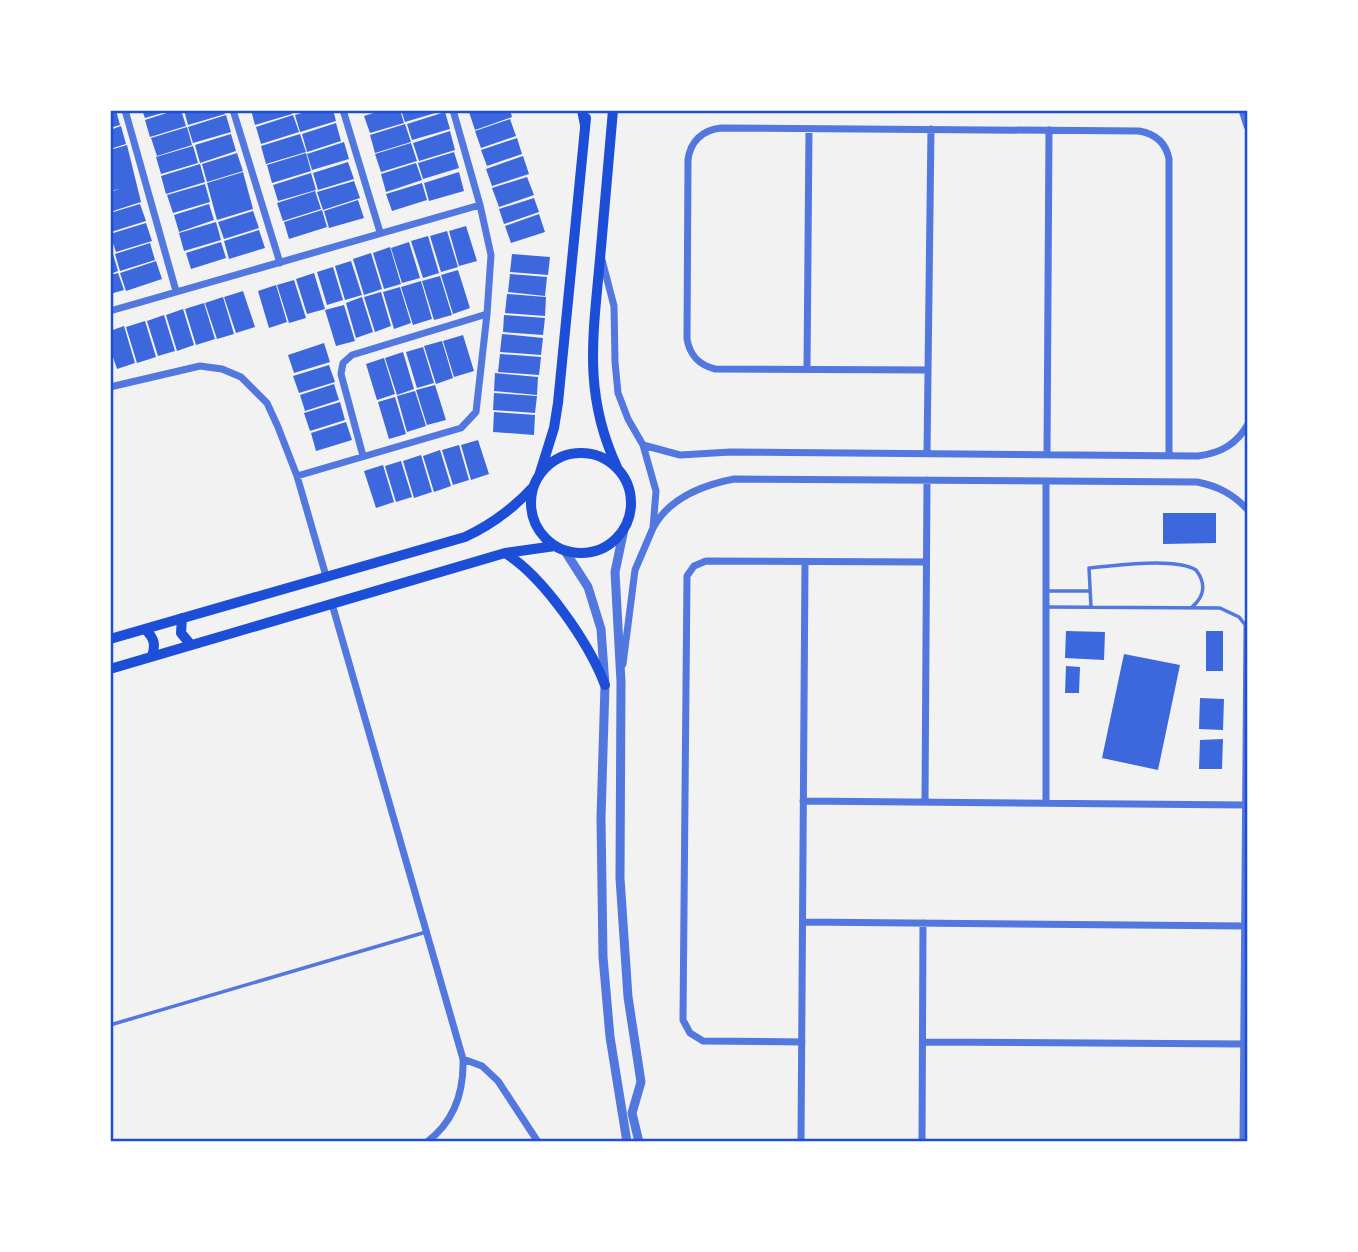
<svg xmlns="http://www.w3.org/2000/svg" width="1358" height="1252" font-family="'Asap Condensed',sans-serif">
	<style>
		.building { fill: #3d67dc }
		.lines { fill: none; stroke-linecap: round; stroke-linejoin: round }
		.service { stroke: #5277de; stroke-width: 3.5 }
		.minor { stroke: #5277de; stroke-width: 7 }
		.tertiary { stroke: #5277de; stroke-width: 9 }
		.secondary { stroke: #1d4ed8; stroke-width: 10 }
		.primary { stroke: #1d4ed8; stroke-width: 10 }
		.neatline { fill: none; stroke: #1d4ed8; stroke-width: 2.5 }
	</style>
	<rect width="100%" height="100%" fill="#f2f2f2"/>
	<!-- building -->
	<path class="building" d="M110,110H116L120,125L110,128Z
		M142,110H168L169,111L145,118Z
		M176,110H181L186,126L150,137L145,120Z
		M184,110H224L225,114L188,125Z
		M251,110H291L292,114L255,125Z
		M312,110H333L336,121L300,132L295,115Z
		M383,110H400L404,123L370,133L364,116Z
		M401,110H442V111L405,122Z
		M475,110H510L512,117L475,130L469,112Z
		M445,112L450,129L412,140L407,124Z
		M226,115L231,132L193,143L188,127Z
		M293,115L299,132L261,144L256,127Z
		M510,119L516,136L481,148L475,131Z
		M336,123L341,141L307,152L302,134Z
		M405,124L411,142L375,153L370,135Z
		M121,126L126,144L110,149V130Z
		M187,127L192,145L157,156L151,138Z
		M450,131L455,150L419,161L413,143Z
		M231,134L236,151L200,163L195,145Z
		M300,134L306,152L266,164L261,146Z
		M517,138L522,154L487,166L481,150Z
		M344,142L349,159L312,170L307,154Z
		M411,143L417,161L381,172L375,154Z
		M127,145L141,202L110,212V192L119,189L110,191V150Z
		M193,146L198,163L161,174L156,157Z
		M454,152L459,168L423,179L418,163Z
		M237,153L243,171L207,182L202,164Z
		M306,153L311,171L272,183L267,165Z
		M523,156L529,174L492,186L486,169Z
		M348,162L354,179L318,190L313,173Z
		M416,163L422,180L386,192L381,174Z
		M200,164L205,182L166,194L161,176Z
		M243,172L253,209L217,220L207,183Z
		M459,172L464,191L429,201L424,183Z
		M311,173L316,190L278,201L273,185Z
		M527,177L534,195L499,207L492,188Z
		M354,181L360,198L323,210L317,192Z
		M422,183L427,200L392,211L386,194Z
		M205,184L210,202L173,213L167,195Z
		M315,191L321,209L283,221L277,203Z
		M534,198L539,212L504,224L499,209Z
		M358,200L364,218L329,228L324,211Z
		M140,204L146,221L111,232L110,213Z
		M209,204L214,220L179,232L174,215Z
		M322,210L327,227L289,239L284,222Z
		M253,211L259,228L224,239L218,222Z
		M539,214L545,232L511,243L505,226Z
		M216,222L221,240L184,251L179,233Z
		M146,223L152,241L116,252L110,234Z
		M466,226L477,261L459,266L449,231Z
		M259,230L265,248L229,259L224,241Z
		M447,231L458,267L441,272L430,236Z
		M428,236L439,273L423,278L411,241Z
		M221,242L226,258L191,269L186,253Z
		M409,242L420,278L402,283L391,248Z
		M150,243L155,260L120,271L115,254Z
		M390,247L401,284L384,289L373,253Z
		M371,253L382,289L364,295L353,259Z
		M110,254H113L118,271L110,274Z
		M512,254L550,257L548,275L510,272Z
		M156,261L162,279L126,291L120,273Z
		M351,261L362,295L345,300L335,266Z
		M333,267L343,300L327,305L317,272Z
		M458,270L470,308L453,314L441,275Z
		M118,273L124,290L110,294V275Z
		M314,273L325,309L307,314L296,279Z
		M510,274L547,277L545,296L508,292Z
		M440,276L452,315L434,320L422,281Z
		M294,280L306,318L289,323L277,285Z
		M421,281L432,319L413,325L401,287Z
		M276,285L287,322L269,328L258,291Z
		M400,287L411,323L394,329L383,292Z
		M243,291L255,327L236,333L224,297Z
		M381,292L391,326L375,332L364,297Z
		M507,294L546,297L545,316L505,313Z
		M223,297L234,334L217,339L205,303Z
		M362,297L373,332L356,338L346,303Z
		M204,303L215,339L196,345L185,309Z
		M344,305L355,341L336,346L325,310Z
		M183,309L194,345L177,351L166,315Z
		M164,315L175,351L158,356L147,321Z
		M504,315L545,318L543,335L503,332Z
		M145,321L156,357L137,363L126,327Z
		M124,326L135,363L117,369L110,348V331Z
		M502,334L543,338L541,355L500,352Z
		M463,335L474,371L454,377L443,341Z
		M442,341L453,378L436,384L424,346Z
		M324,343L330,362L294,373L288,355Z
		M423,347L434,383L417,388L406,352Z
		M403,352L414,389L397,395L385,358Z
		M500,354L541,357L539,375L498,372Z
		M384,358L395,394L377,400L366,364Z
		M329,365L335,382L299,393L293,376Z
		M495,373L538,377L537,395L494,391Z
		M334,384L339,400L305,411L300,395Z
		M435,385L446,420L427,425L416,390Z
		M415,391L426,426L407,432L397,396Z
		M494,393L537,396L535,413L493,410Z
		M395,397L406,434L389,439L378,402Z
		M340,402L345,420L310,431L304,413Z
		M494,412L535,415L534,435L493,432Z
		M346,422L352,440L316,451L311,433Z
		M478,440L489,474L471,480L461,445Z
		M459,445L469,480L453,485L442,450Z
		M440,450L451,486L434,492L423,456Z
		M421,455L432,492L414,498L403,461Z
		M401,461L412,497L396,502L385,466Z
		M383,465L394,502L376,508L364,471Z
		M1163,513H1216V543L1163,544Z
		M1066,631L1105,632L1104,660L1065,658Z
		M1206,631H1223V671H1206Z
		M1124,654L1180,665L1158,770L1102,758Z
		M1066,666L1080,667L1079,693H1065Z
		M1200,698L1224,699L1223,730L1199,729Z
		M1223,739L1222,769H1199L1200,740Z"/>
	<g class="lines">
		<!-- service -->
		<path class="service" d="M1047,591H1090
			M1046,607L1220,608L1239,617L1247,627
			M1091,607L1089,568C1117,566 1173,557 1196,570C1206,583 1205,596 1192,607
			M110,1025L426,932"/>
		<!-- minor -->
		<path class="minor" d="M125,110L176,291
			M233,110L280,263
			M343,110L380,232
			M602,260L614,306L615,362L618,393L628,419L643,445L656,491L653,528L635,570L623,664
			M110,311L480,205
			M807,369L809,129
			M928,370L715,369C699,365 690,356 687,339L688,160C690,142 702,130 721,128L1139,131C1156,134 1166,143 1169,159V455
			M110,387L200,366L222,369L241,377L267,403L278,427L297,476L326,576
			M643,445L680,455L731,452L1198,456C1221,453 1237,444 1248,424
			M927,453L931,129
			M1047,454L1049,130
			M363,456L341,374L343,363L352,355L487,314
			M297,476L461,428L476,412L487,314L491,255L480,205L453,110
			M653,528C669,498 703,485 734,479L1197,482C1218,486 1233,494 1248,510
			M332,604L463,1059C464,1092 455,1121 427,1142
			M803,801L1246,805
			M925,802L927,480
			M1046,803V481
			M803,922L1245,926
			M802,1042L703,1041L690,1033L683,1020L687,576L694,566L706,561L926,562
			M923,1042L1245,1044
			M463,1059L482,1066L498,1081L538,1142
			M801,1142L805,562
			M922,1142L923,923"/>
		<!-- tertiary -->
		<path class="tertiary" d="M1243,110L1248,126
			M624,529L615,572L621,682L620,878L628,997L641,1082L632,1113L639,1142
			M565,551L588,587L601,629L605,685L601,818L603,957L610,1037L627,1142
			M1244,1142L1248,625"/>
		<!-- secondary -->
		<path class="secondary" d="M613,110C609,160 604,209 600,259C593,337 583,394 617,467
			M531 503a50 50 0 1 1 100 0a50 50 0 1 1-100 0Z
			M539,476L554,428L558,403L586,118
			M505,553C543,576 589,643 605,685
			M182,618L181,633L191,645
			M145,629C154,638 156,644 152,656
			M110,639L465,537C493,524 514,508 534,486
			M110,669L505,553L555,546"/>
		<!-- primary -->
		<path class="primary" d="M582,110L585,125"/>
	</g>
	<!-- border -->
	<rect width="1358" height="1252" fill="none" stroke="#ffffff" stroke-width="224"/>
	<rect x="112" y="112" width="1134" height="1028" class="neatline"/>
</svg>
